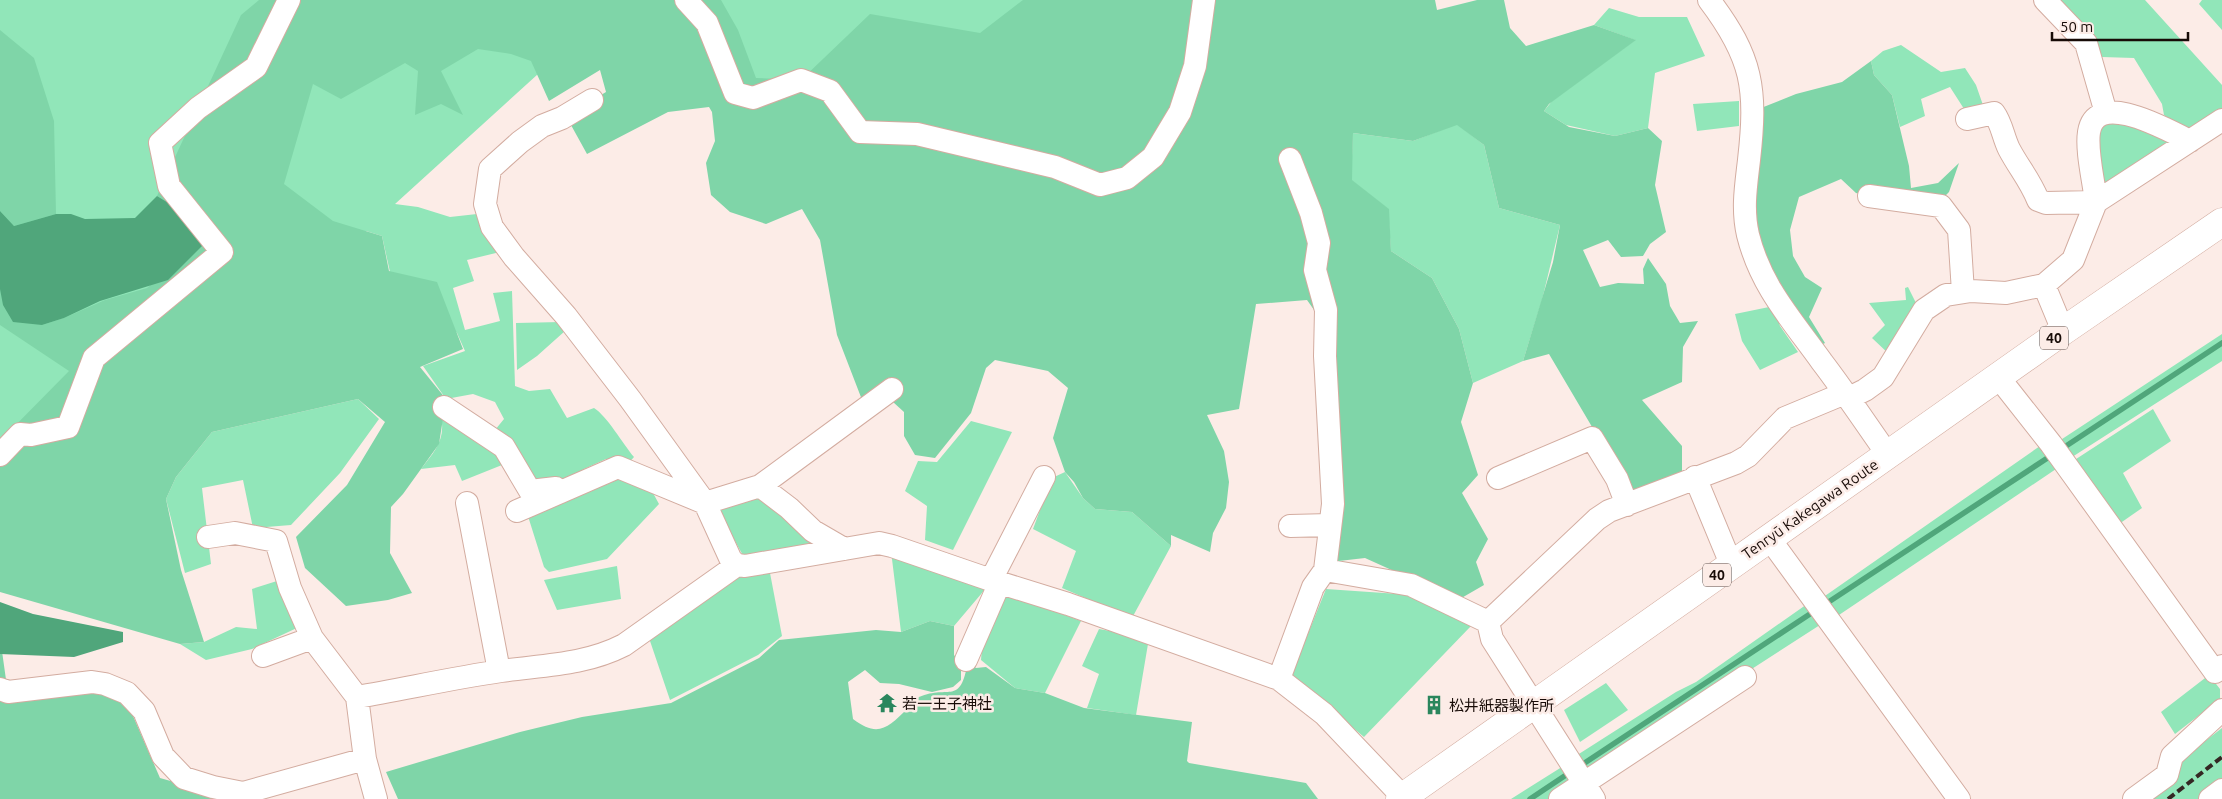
<svg xmlns="http://www.w3.org/2000/svg" width="2222" height="799" font-family="Ubuntu,'Noto Sans JP',sans-serif">
	<style>
		.green { fill: #91e6b9 }
		.forest { fill: #7fd5a8 }
		.water { fill: #50a67b }
		.lines { fill: none; stroke-linecap: round; stroke-linejoin: round }
		.stream { stroke: #50a67b; stroke-width: 5.5 }
		.minor-casing { stroke: #d3aca0; stroke-width: 24 }
		.major-casing { stroke: #d3aca0; stroke-width: 29 }
		.minor { stroke: #fff; stroke-width: 22 }
		.major { stroke: #fff; stroke-width: 28 }
		.rail { stroke: #342723; stroke-width: 4; stroke-dasharray: 8 4; stroke-linecap: butt }
		.labels { text-anchor: middle; dominant-baseline: central; stroke-width: 5; stroke-linejoin: round; paint-order: stroke }
		.shield { fill: #fcece7; stroke: #5c4e4a; stroke-width: 1 }
		.shield-label { font-size: 14px; font-weight: bold; fill: #170b07 }
		.street-label { font-size: 15px; fill: #170b07; stroke: #fcece7 }
		.poi-label { font-size: 15px; fill: #170b07; stroke: #fcece7; text-anchor: start }
	</style>
	<rect width="100%" height="100%" fill="#fcece7"/>
	<!-- green -->
	<path class="green" d="M0,0H1271L1171,268L581,35L395,204L418,207L450,217L477,214L500,252L467,260L474,281L453,288L465,330L500,321L493,293L512,291L515,386L529,391L550,389L567,418L594,408C607,416 623,444 634,457L626,466L606,459L584,469L548,491H530L495,430L504,419L495,402L473,394L446,399L423,366L465,351L457,333L390,272L382,236L366,231L255,332L0,510Z
		M2052,0H2145L2222,85V111L2189,134L2164,115L2162,104L2134,58L2102,57Z
		M2202,0H2222V30L2199,4Z
		M1609,8L1639,17H1687L1705,56L1655,73L1648,128L1615,136L1566,125L1544,111L1552,101L1635,40L1594,25Z
		M1901,45L1941,72L1965,68L1976,85L1984,108L1966,112L1950,87L1921,99L1925,116L1900,127L1892,95L1874,75L1871,61L1883,51Z
		M1739,101V126L1697,131L1693,104Z
		M2107,118L2182,143L2105,193L2093,145Z
		M1457,124L1484,145L1499,208L1560,225L1542,300L1523,361L1473,383L1459,329L1432,278L1391,251L1388,209L1351,180L1353,133L1413,141Z
		M1908,287L1919,309L1890,355L1872,338L1885,325L1869,303L1906,300L1905,288Z
		M1774,306L1780,326L1798,352L1760,370L1742,341L1735,314Z
		M561,322L565,331L537,356L517,370L516,323Z
		M2222,334V361L2069,459L2056,443Z
		M358,399L379,419L340,473L291,525L253,528L243,480L202,488L211,564L185,573L166,499L176,477L212,432Z
		M2153,409L2171,441L2123,473L2142,508L2119,524L2073,461Z
		M441,417L490,443L502,465L462,481L455,465L421,469C434,452 446,440 441,417Z
		M971,421L1012,432L953,550L925,540L927,506L905,491L918,461L937,462Z
		M2040,446L2056,469L1836,617L1822,598Z
		M1065,472L1083,498L1095,509L1132,512L1171,546L1132,618L1062,588L1076,551L1033,529L1052,478Z
		M605,476L647,482L659,504L607,559L549,572L544,567L527,513Z
		M764,495L829,549L745,559L717,509Z
		M891,551L1081,621L1045,693L1015,688L981,660L987,587L954,626L930,621L901,632Z
		M617,566L621,599L557,610L544,580Z
		M770,573L782,636L758,655L670,700L649,638L737,577Z
		M277,581L299,627L252,649L206,660L180,644L204,642L236,627L257,629L252,589Z
		M1326,589L1413,595L1471,626L1364,737L1291,676Z
		M1810,602L1823,623L1583,778L1571,759L1676,692L1696,682Z
		M1099,629L1149,638L1136,715L1087,708L1099,674L1082,666Z
		M2209,675L2220,689V699L2175,734L2161,712Z
		M1606,683L1628,710L1580,742L1564,710Z
		M2222,728V782L2200,799H2130Z
		M1565,765L1575,783L1552,799H1511Z"/>
	<!-- forest -->
	<path class="forest" d="M259,0H721L738,30L756,78L801,80L870,14L980,33L1023,0H1435L1437,10L1477,0H1504L1510,28L1526,46L1594,25L1636,40L1549,104L1544,111L1569,127L1615,136L1648,128L1662,141L1655,185L1666,232L1650,244L1643,256L1621,257L1608,240L1583,250L1600,287L1618,283L1644,284L1643,269L1648,258L1666,284L1670,306L1680,323L1698,321L1683,347L1682,382L1642,400L1682,446V477L1634,498L1549,354L1523,361L1553,262L1560,225L1499,208L1484,145L1457,125L1413,141L1353,133L1352,180L1389,209L1391,251L1432,278L1459,329L1473,383L1461,422L1478,475L1462,493L1488,539L1476,562L1484,585L1458,600L1365,558L1330,562L1336,341L1307,300L1256,304L1239,409L1207,415L1224,451L1229,482L1226,508L1213,533L1210,552L1171,535V546L1132,512L1095,509L1083,498L1074,482L1065,472L1053,438L1068,388L1048,371L995,360L986,368L971,413L935,458L915,455L904,436V412L893,402L864,405L837,335L820,240L802,209L766,224L730,212L711,195L706,163L715,141L712,112L709,107L668,112L587,154L566,116L606,92L600,70L549,101L531,61L511,54L478,49L441,71L463,115L441,104L415,115L418,71L405,63L341,99L313,84L284,184L333,221L382,236L389,271L437,282L463,349L420,367L446,399L439,444L403,494L391,507L390,553L412,593L388,600L346,606L305,568L296,537L347,485L385,422L358,399L212,432L176,477L166,499L181,570L204,642L180,644L0,592V441L69,371L0,325V287L42,325L64,318L105,300L147,288L212,229L157,196L241,15Z
		M0,30L34,58L54,121L56,214L14,226L0,211Z
		M1871,61L1874,75L1892,95L1909,166L1911,188L1938,183L1959,163L1949,192L1940,201L1892,202L1856,193L1841,179L1799,197L1790,230L1793,256L1805,277L1822,288L1809,317L1825,343L1821,345L1767,281L1751,222L1761,108L1796,94L1842,82Z
		M930,621L954,626V655L961,664V680L953,687L932,692L899,684L880,683L865,670L848,682L853,719C878,738 888,728 908,708C911,705 915,699 919,697C950,684 960,707 968,661L976,668L986,667L1015,688L1045,693L1084,708L1192,722L1187,761L1189,763L1306,783L1318,799H398L386,772L520,732L582,717L671,703L759,658L779,640L876,630L901,632Z
		M0,637L9,701L105,692L130,709L160,778L234,799H0Z"/>
	<!-- water -->
	<path class="water" d="M157,196L216,232L168,280L100,301L64,318L42,325L13,322L3,305L0,289V211L14,226L56,214H71L85,219L135,218Z
		M0,602L33,614L123,632V642L74,657L0,654Z"/>
	<g class="lines">
		<!-- stream -->
		<path class="stream" d="M2060,450L2222,343
			M1824,605L2052,455
			M1580,766L1816,610
			M1530,799L1572,771"/>
		<defs>
			<path id="minor" d="M686,0L707,23L735,93L753,98L801,80L830,91L860,132L917,134L1055,167L1100,185L1127,178L1153,157L1180,112L1195,66L1204,0
				M1709,0C1753,58 1757,89 1749,160C1746,186 1742,209 1748,235C1761,287 1792,320 1822,362C1845,392 1866,424 1888,455
				M2045,0L2086,43L2106,113
				M592,100L562,118L542,126L520,142L490,169L485,204L492,227L514,257L566,316L630,399L705,503L731,560L737,565L745,566L879,543L892,546L991,580L1068,604L1279,679L1324,714L1403,797
				M1967,119L1994,113C2002,124 2003,137 2009,149C2019,168 2030,180 2038,200L2046,203L2096,202C2094,182 2086,151 2089,132C2096,88 2169,131 2190,141
				M1290,159L1311,213L1319,243L1315,270L1326,310L1325,356L1333,504L1325,570
				M1869,196L1941,206L1959,230L1963,292
				M2044,285L2063,331
				M1999,378L2051,444L2215,672L2222,666
				M1849,398L1865,390L1883,377L1924,310L1946,295L1971,291L2006,293L2044,285L2073,260L2096,202L2222,120
				M444,407L504,447L530,491L556,488
				M0,455L20,434L31,435L68,427L94,358L222,252L169,186L160,143L198,108L256,67L289,0
				M1695,477L1731,564
				M1498,478L1592,438L1617,479L1627,505
				M760,486L789,508L813,531L844,549
				M467,503L499,671
				M517,511L618,467L705,503L760,486L892,389
				M1290,526L1330,525
				M208,537L235,533L276,541L290,588L312,638L357,697L365,759L376,799
				M1769,538L1959,799
				M991,580L1044,477
				M1488,622L1597,519L1609,511L1736,463L1748,456L1785,418L1845,393
				M263,656L312,638
				M966,660L1000,582
				M1279,679L1313,587L1325,570L1411,585L1488,622L1492,639L1594,799
				M0,689L8,692L92,682L105,684L127,693L144,711L163,756L184,778L213,787L243,793L365,759
				M357,697C404,689 453,678 501,671C544,665 585,665 624,645L737,565
				M1560,799L1745,677
				M2134,799L2167,775L2172,756L2222,710
				M2210,799L2222,790"/>
			<path id="major" d="M1400,799L2063,331L2222,222"/>
		</defs>
		<!-- minor casing -->
		<use href="#minor" class="minor-casing"/>
		<!-- major casing -->
		<use href="#major" class="major-casing"/>
		<!-- minor -->
		<use href="#minor" class="minor"/>
		<!-- major -->
		<use href="#major" class="major"/>
		<!-- rail -->
		<path class="rail" d="M2168,799L2222,757"/>
	</g>
	<!-- icons -->
	<defs>
		<symbol id="temple-bare" viewBox="-9 -9 18 18"><path d="M0-6L5-2H3V0L6.5 2.5H4V6H1.5V3h-3V6H-4V2.5H-6.5L-3 0V-2H-5Z" fill="#2a865d" stroke="#fcece7" stroke-width="2.5" paint-order="stroke"/></symbol>
		<symbol id="building-bare" viewBox="-9 -9 18 18"><path d="M-4-6H4V6H1V3H-1V6H-4ZM-2.5-4.3h1.7v1.8h-1.7ZM.8-4.3h1.7v1.8H.8ZM-2.5-1h1.7V.8h-1.7ZM.8-1h1.7V.8H.8Z" fill="#2a865d" stroke="#fcece7" stroke-width="2.5" paint-order="stroke"/></symbol>
	</defs>
	<g fill-rule="evenodd">
		<use href="#temple-bare" x="873" y="689" width="28" height="28"/>
		<use href="#building-bare" x="1420" y="691" width="28" height="28"/>
	</g>
	<g class="labels">
		<!-- shield labels -->
		<g class="shield">
			<rect x="2040" y="326.5" width="28" height="23" rx="4"/>
			<rect x="1703" y="563.5" width="28" height="23" rx="4"/>
		</g>
		<g class="shield-label">
			<text x="2054" y="338">40</text>
			<text x="1717" y="575">40</text>
		</g>
		<!-- street labels -->
		<g class="street-label">
			<text transform="translate(1810 509) rotate(-35)">Tenryū Kakegawa Route</text>
		</g>
		<!-- poi labels -->
		<g class="poi-label">
			<text x="902" y="703">若一王子神社</text>
			<text x="1449" y="705">松井紙器製作所</text>
		</g>
	</g>
	<!-- scale -->
	<path d="M2052 32v8h136v-8" fill="none" stroke="#170b07" stroke-width="2.5"/>
	<text x="2060" y="32" font-size="15" fill="#170b07" stroke="#fcece7" stroke-width="4" paint-order="stroke">50 m</text>
</svg>
